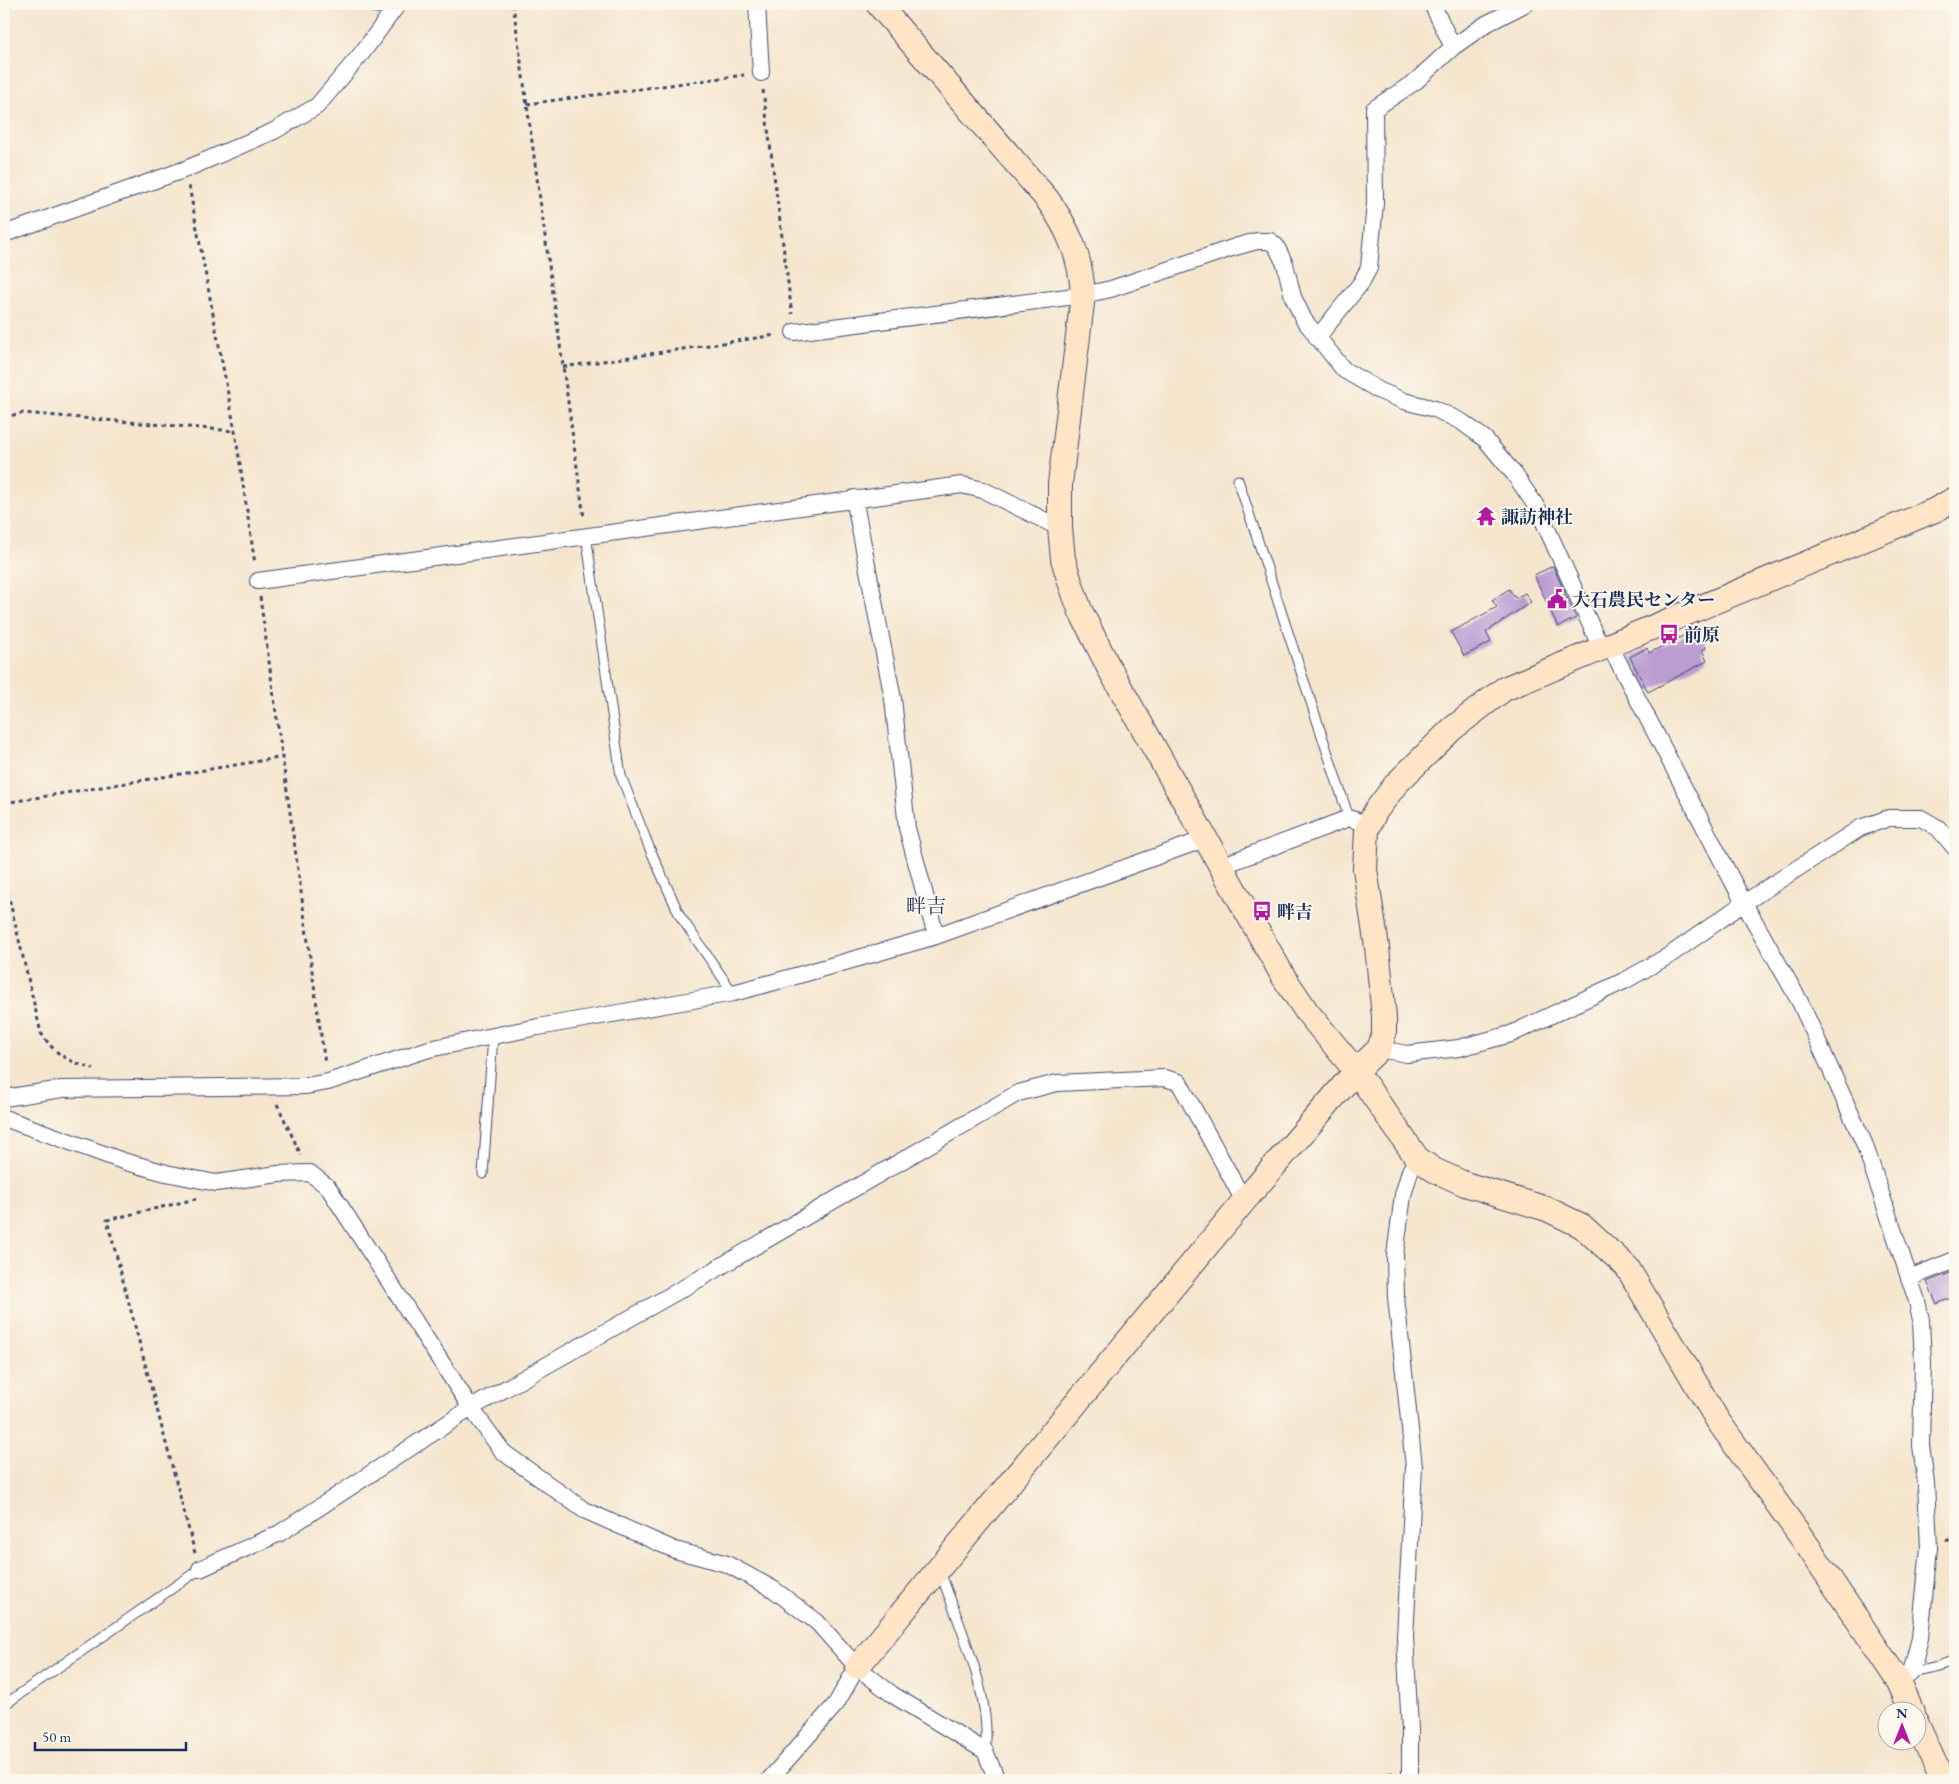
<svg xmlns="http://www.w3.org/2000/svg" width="1959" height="1784" font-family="'EB Garamond','Noto Serif JP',serif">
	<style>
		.building { fill: #bb9dd3 }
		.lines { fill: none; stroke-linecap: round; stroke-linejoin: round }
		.lane-casing { stroke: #3c4a6f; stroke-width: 11 }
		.street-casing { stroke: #3c4a6f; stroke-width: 18 }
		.secondary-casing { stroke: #3c4a6f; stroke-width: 26 }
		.path { stroke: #3c4a6f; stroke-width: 3; stroke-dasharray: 4 4; stroke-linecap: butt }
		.lane { stroke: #fff; stroke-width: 9 }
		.street { stroke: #fff; stroke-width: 16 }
		.secondary { stroke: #ffe4c6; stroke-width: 24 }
		.labels { text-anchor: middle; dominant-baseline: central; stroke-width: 4; stroke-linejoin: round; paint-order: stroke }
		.poi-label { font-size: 18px; font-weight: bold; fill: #1b2f5e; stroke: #fbf7ec; text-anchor: start }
		.quarter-label { font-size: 20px; fill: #1b2f5e; stroke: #fbf7ec }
	</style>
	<rect width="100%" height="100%" fill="#fbf7ec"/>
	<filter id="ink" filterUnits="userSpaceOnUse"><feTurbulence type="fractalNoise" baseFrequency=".02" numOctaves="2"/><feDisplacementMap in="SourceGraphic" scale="10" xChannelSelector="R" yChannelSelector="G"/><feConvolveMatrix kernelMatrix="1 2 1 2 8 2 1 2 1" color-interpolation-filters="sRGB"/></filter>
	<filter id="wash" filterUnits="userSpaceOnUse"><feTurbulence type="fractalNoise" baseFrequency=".0096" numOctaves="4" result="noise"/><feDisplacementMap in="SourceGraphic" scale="20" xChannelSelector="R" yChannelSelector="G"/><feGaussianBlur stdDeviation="1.12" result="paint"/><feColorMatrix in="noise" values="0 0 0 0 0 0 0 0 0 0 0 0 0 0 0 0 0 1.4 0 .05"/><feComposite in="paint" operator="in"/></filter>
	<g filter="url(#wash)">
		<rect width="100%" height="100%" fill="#f5e5cd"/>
		<g id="blocks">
			<!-- building -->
			<path class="building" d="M1553,566L1576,618L1558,627L1534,575Z
				M1509,589L1515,598L1525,593L1531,602L1486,632L1491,642L1464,656L1451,632L1497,607L1492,600Z
				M1697,629L1706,648L1702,650L1707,661L1648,692L1630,657L1647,648L1649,653Z
				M1955,1271V1296L1937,1304L1927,1282Z"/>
		</g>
	</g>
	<g filter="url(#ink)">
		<use href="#blocks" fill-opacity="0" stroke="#3c4a6f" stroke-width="1"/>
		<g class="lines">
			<defs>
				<path id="lane" d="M1238,480L1349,818
					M586,535L621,776L649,847L680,916L733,993
					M483,1174L493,1036
					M940,1571C958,1624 993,1696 985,1751
					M1911,1673L1939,1667L1955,1661
					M4,1705L200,1569"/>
				<path id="street" d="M373,4L395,8
					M757,4L761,73
					M1432,4L1453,47
					M4,234L186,169L274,131L317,106L362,53L398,4
					M794,332L1083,295L1111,289L1235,247L1257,241H1270L1276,246L1285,264L1293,297L1304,320L1344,370L1380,391L1404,401L1435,409L1462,422L1485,439L1515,475L1538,509L1601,648
					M1317,338L1361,283L1369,268L1375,203L1374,109L1416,81L1453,47L1486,24L1525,4
					M854,498L893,699L907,828L936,936
					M258,581L962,485L983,490L1060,528
					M1609,644L1744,903L1800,1002L1864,1143L1917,1301L1921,1320L1923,1363L1921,1445L1926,1483L1929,1548L1920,1638L1911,1673L1899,1682
					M1221,866L1349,818L1369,825
					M1379,1049L1407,1054L1459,1048L1511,1034L1626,980L1670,955L1744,903L1860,828L1889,818H1921L1938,828L1955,848
					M4,1098L62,1089L306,1086L328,1082L429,1049L538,1027L733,993L778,981L936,936L1205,839
					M4,1118L123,1161L166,1173L216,1183L278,1174L310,1173L328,1187L471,1408L503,1452L584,1510L675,1550L727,1564L773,1589L817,1622L857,1667L893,1695L985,1751L997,1780
					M1909,1278L1955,1260
					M200,1569L280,1533L471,1408L687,1286L1018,1093L1057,1083L1164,1078L1179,1082L1244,1201
					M769,1780L836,1704L857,1667
					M1410,1780V1730L1405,1637L1414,1467L1396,1297L1395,1255L1403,1195L1410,1171L1417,1158"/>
				<path id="secondary" d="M878,4L1047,199C1069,229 1081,258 1083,295L1060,484V528L1063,559L1070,582L1080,610L1108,666L1283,976L1307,1012L1356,1071L1417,1158L1434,1170L1465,1184L1547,1209L1582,1226L1627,1267L1718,1421L1807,1545L1863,1628L1899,1682L1912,1712
					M857,1667L1244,1201L1356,1071L1379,1049L1384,1034V1017L1377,947L1365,869L1367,830L1375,812L1396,784L1452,729L1504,689L1935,510L1955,499
					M1916,1722L1942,1780"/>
			</defs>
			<!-- lane casing -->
			<use href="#lane" class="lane-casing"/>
			<!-- street casing -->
			<use href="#street" class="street-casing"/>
			<!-- secondary casing -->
			<use href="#secondary" class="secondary-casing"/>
			<!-- path -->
			<path class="path" d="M513,4L584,518
				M763,90L792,314
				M527,104L744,75
				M189,186L235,431L255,564
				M563,367L776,335
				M4,417L23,413L235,431
				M260,597L325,1064
				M4,803L284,757
				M4,877L41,1033C56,1056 68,1061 94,1069
				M277,1104L301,1155
				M1946,1541L1955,1537
				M195,1553L107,1220L196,1199
				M1349,1780L1393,1773"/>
			<!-- lane -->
			<use href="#lane" class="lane"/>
			<!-- street -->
			<use href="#street" class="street"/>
			<!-- secondary -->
			<use href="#secondary" class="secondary"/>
		</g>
	</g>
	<!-- icons -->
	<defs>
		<symbol id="temple-bare" viewBox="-9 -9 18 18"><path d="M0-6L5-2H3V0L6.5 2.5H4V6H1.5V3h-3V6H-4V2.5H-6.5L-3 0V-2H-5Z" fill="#b5179e" stroke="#fbf7ec" stroke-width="2.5" paint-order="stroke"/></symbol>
		<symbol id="civic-bare" viewBox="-9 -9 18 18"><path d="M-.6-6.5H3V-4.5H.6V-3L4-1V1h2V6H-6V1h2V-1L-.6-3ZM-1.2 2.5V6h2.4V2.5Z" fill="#b5179e" stroke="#fbf7ec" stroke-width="2.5" paint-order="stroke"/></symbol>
		<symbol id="bus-bare" viewBox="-9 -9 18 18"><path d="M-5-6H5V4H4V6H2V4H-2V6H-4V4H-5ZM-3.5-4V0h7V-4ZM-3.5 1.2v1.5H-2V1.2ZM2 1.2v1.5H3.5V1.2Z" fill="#b5179e" stroke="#fbf7ec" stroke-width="2.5" paint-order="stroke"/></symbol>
	</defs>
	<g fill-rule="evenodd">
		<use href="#temple-bare" x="1472" y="502" width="28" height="28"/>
		<use href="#civic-bare" x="1543" y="585" width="28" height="28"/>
		<use href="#bus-bare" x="1655" y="620" width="28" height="28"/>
		<use href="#bus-bare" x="1248" y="897" width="28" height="28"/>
	</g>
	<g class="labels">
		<!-- poi labels -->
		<g class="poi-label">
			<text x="1501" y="516">諏訪神社</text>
			<text x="1572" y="599">大石農民センター</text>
			<text x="1684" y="634">前原</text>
			<text x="1277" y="911">畔吉</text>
		</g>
		<!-- quarter labels -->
		<g class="quarter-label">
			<text x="926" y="906">畔吉</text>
		</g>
	</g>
	<!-- margin -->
	<rect width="1959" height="1784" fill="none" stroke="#fbf7ec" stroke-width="20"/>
	<!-- north arrow -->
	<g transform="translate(1902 1726)"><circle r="24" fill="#fbf7ec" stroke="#a1a7b3"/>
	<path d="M0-4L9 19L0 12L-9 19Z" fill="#b5179e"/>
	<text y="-8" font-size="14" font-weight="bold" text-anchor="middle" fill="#1b2f5e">N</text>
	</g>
	<!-- scale -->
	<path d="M35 1742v8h151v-8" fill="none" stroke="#1b2f5e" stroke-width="2.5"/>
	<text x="42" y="1742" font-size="15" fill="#1b2f5e" stroke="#fbf7ec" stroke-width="4" paint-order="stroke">50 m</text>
</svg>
